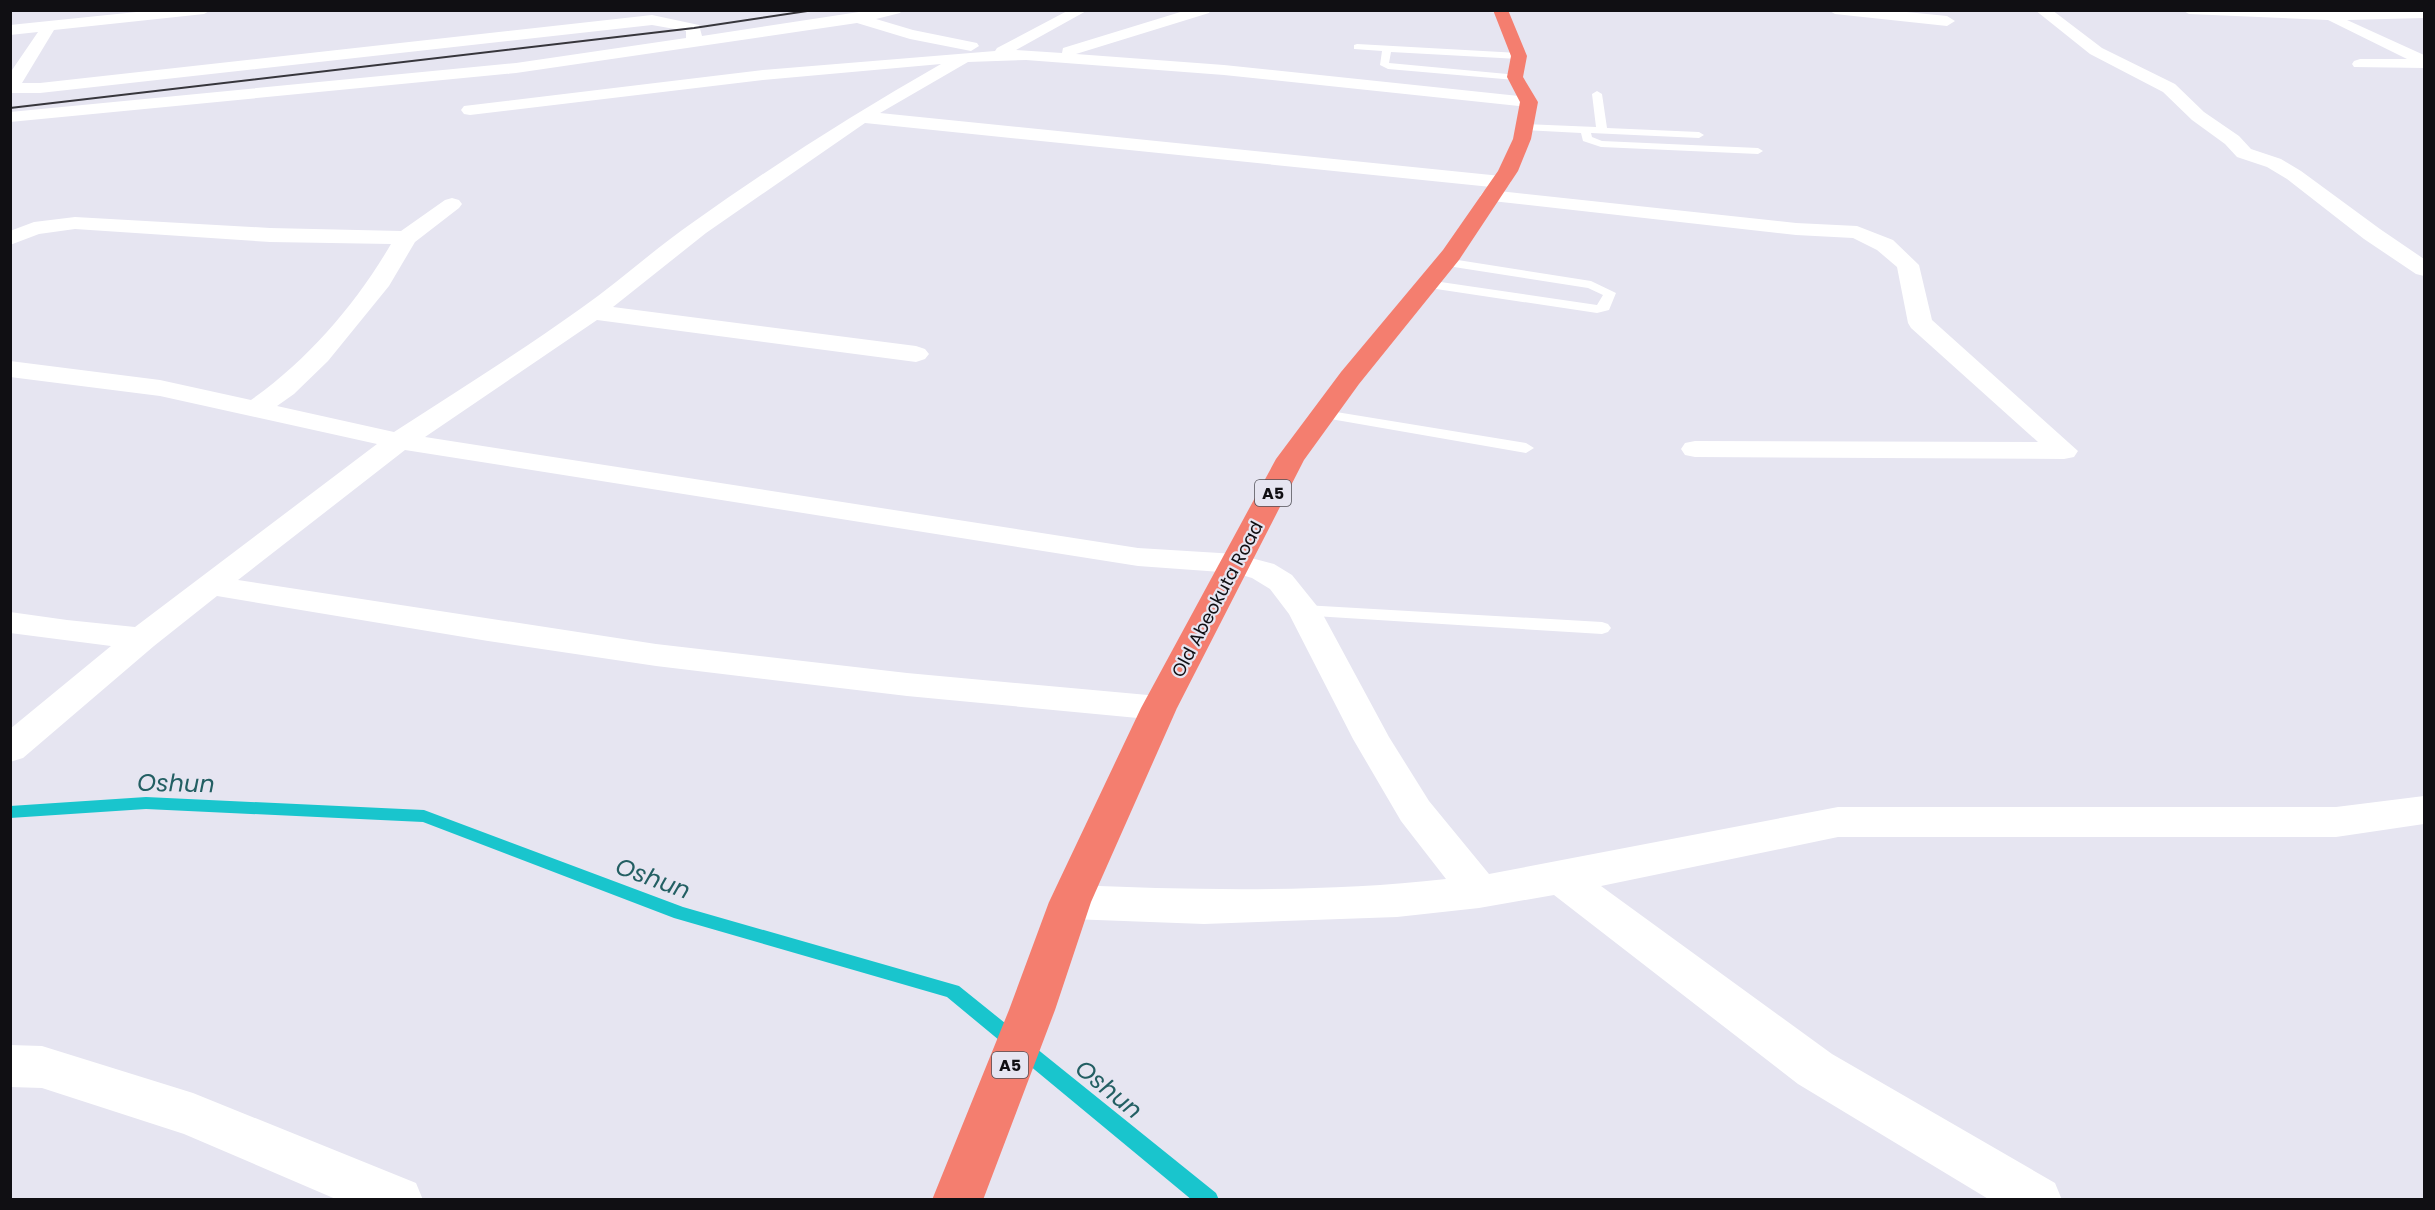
<svg xmlns="http://www.w3.org/2000/svg" width="2435" height="1210" font-family="Poppins,sans-serif">
	<style>
		.lines { fill: none; stroke-linecap: round; stroke-linejoin: round }
		.stream { fill: #19c5cd; fill-rule: evenodd }
		.lane { fill: #fff; fill-rule: evenodd }
		.street { fill: #fff; fill-rule: evenodd }
		.highway { fill: #f47e6f; fill-rule: evenodd }
		.rail { stroke: #37363c; stroke-width: 2 }
		.labels { text-anchor: middle; dominant-baseline: central; stroke-width: 4.5; stroke-linejoin: round; paint-order: stroke }
		.shield { fill: #e6e5f1; stroke: #504f56; stroke-width: 1.5 }
		.shield-label { font-size: 16px; font-weight: bold; fill: #100f13 }
		.street-label { font-size: 18px; fill: #100f13; stroke: #e6e5f1 }
		.near-water-label { font-size: 24px; font-style: italic; fill: #235f63; stroke: #e6e5f1 }
	</style>
	<rect width="100%" height="100%" fill="#e6e5f1"/>
	<g class="lines">
		<!-- stream -->
		<path class="stream" d="M146,797L424,810L683,907L959,986L1216,1193L1219,1200H1192L947,997L674,918L423,822L146,809L10,818V806Z"/>
		<!-- lane -->
		<path class="lane" d="M1463,10H1505V11L1501,13Z
			M1357,44L1519,53L1523,56L1519,59L1391,52L1389,63L1518,75V79L1515,80L1388,69L1380,65L1382,51L1354,49V45Z
			M1597,91L1602,94L1607,128L1699,132L1704,135L1699,138L1591,133L1592,137L1602,141L1758,148L1763,151L1758,154L1601,147L1583,141L1581,133L1524,130L1519,127L1524,124L1596,127L1592,94Z
			M1445,258L1591,281L1616,293L1609,310L1597,313L1423,287L1421,284L1427,280L1597,305L1603,295L1588,288L1441,265L1439,262Z
			M1324,410L1526,443L1534,448L1526,453L1319,417L1317,414L1319,411Z
			M1304,605L1602,622L1608,624L1611,628L1608,632L1602,634L1298,615L1295,611L1298,607Z"/>
		<!-- street -->
		<path class="street" d="M156,10H211L204,14L54,30L22,83H40L652,15L699,25L702,36L872,10H902L900,13L876,19L913,30L977,43L979,46L971,51L910,39L857,23L516,73L10,122V112L516,63L686,38V31L652,25L40,93H10V73L38,32L10,35V25Z
			M1069,10H1088L1016,50L1062,53L1063,48L1187,10H1211L1209,13L1076,54L1224,65L1529,97L1535,98L1538,102L1535,106L1529,107L1224,75L1026,60L968,62L880,113L1501,176L1508,178L1511,182L1508,186L1501,188L865,123L706,233L613,307L916,346L925,349L929,354L925,359L916,362L597,320L425,437L1138,548L1236,554L1274,564L1292,575L1321,611L1389,737L1429,801L1489,874L1838,807H2336L2424,796V824L2336,837H1838L1601,886L1832,1054L2055,1183L2062,1200H1990L1798,1084L1554,895L1479,908L1397,917L1204,924L1070,919L1055,914L1049,902L1055,890L1070,885C1195,890 1321,893 1446,879L1401,821L1353,739L1289,614L1270,589L1252,578L1235,573L1138,566L405,450L238,580L656,644L907,673L1159,696L1172,699L1177,708L1172,717L1159,720L907,696L656,666L488,641L217,596L154,646L23,758L10,762V729L111,646L10,633V612L67,620L135,627L377,444L160,396L10,377V361L160,380L251,400C308,360 356,304 391,244L270,242L75,229L39,234L10,245V231L34,222L75,217L270,228L401,231L445,200L452,198L459,200L462,204L459,208L415,242L389,286L328,361L294,394L277,406L394,432C457,391 520,352 580,309C619,282 653,250 692,223C772,166 855,113 941,64L763,80L470,115L464,114L461,110L464,106L763,70L995,51L997,48Z
			M1828,10H1886L1947,16L1955,21L1947,26L1835,14Z
			M2035,10H2052L2102,48L2175,84L2204,112L2239,136L2251,149L2281,159L2301,171L2380,229L2424,259V276L2416,274L2364,239L2287,179L2267,167L2237,157L2225,144L2192,120L2163,92L2090,54Z
			M2182,10H2424V18L2347,20L2424,55V68L2354,67L2352,64L2354,61L2360,59H2407L2328,20L2189,14Z
			M1490,190L1796,223L1857,226L1893,240L1919,265L1932,320L2078,451L2074,457L2064,459L1695,457L1685,455L1681,449L1685,443L1695,441L2038,442L1911,328L1908,323L1897,267L1877,250L1853,238L1796,235L1483,200L1480,196L1483,192Z
			M10,1045L42,1046L193,1093L416,1183L423,1200H338L184,1134L42,1088L10,1087Z"/>
		<!-- highway -->
		<path class="highway" d="M1493,10H1508L1527,56L1523,77L1538,102L1531,139L1518,171L1459,260L1359,384L1304,460L1177,708L1091,902L1055,1010L983,1200H932L1009,1010L1049,902L1141,708L1276,459L1341,372L1443,250L1498,171L1513,139L1520,102L1507,77L1511,56Z"/>
		<!-- rail -->
		<path class="rail" d="M10,108L694,28L814,10"/>
	</g>
	<g class="labels">
		<!-- shield labels -->
		<g class="shield">
			<rect x="1255" y="480" width="36" height="26" rx="4.5"/>
			<rect x="992" y="1052" width="36" height="26" rx="4.5"/>
		</g>
		<g class="shield-label">
			<text x="1273" y="493">A5</text>
			<text x="1010" y="1065">A5</text>
		</g>
		<!-- street labels -->
		<g class="street-label">
			<text transform="translate(1217 599) rotate(-62)">Old Abeokuta Road</text>
		</g>
		<!-- near-water labels -->
		<g class="near-water-label">
			<text transform="translate(176 783) rotate(1)">Oshun</text>
			<text transform="translate(653 878) rotate(20)">Oshun</text>
			<text transform="translate(1109 1089) rotate(39)">Oshun</text>
		</g>
	</g>
	<!-- border -->
	<rect width="2435" height="1210" fill="none" stroke="#100f13" stroke-width="24"/>
</svg>
